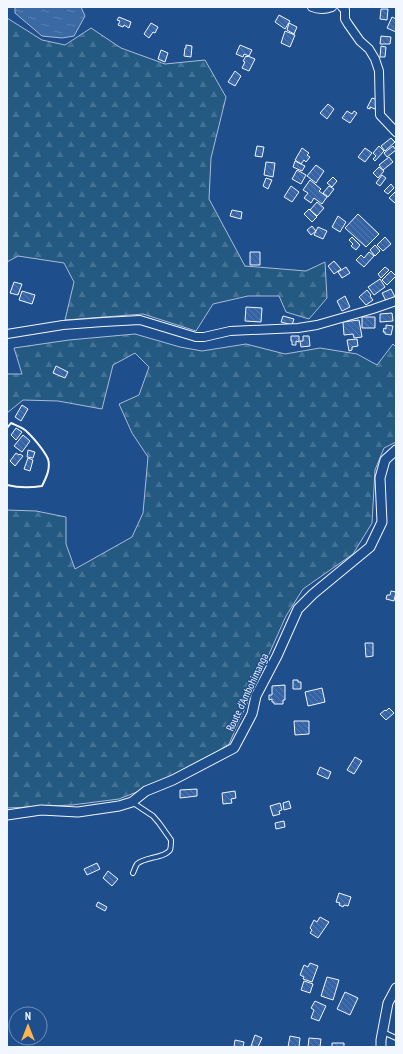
<svg xmlns="http://www.w3.org/2000/svg" width="403" height="1054" font-family="'PT Sans Narrow',sans-serif">
	<style>
		.forest { fill: url(#forest-firs); stroke: #a8bbd7 }
		.water { fill: url(#water-ripples); stroke: #a8bbd7 }
		.building { fill: url(#building-back-hatch); stroke: #f2f6ff }
		.lines { fill: none; stroke-linecap: round; stroke-linejoin: round }
		.service-casing { stroke: #f2f6ff; stroke-width: 6 }
		.minor-casing { stroke: #f2f6ff; stroke-width: 10 }
		.tertiary-casing { stroke: #f2f6ff; stroke-width: 11 }
		.service { stroke: #1f4e8c; stroke-width: 4 }
		.minor { stroke: #1f4e8c; stroke-width: 8 }
		.tertiary { stroke: #1f4e8c; stroke-width: 9 }
		.wall { stroke: #f2f6ff; stroke-width: 2 }
		.labels { text-anchor: middle; dominant-baseline: central; stroke-width: 3; stroke-linejoin: round; paint-order: stroke }
		.street-label { font-size: 11px; fill: #f2f6ff; stroke: #1f4e8c }
	</style>
	<defs>
		<pattern id="forest-firs" width="22" height="20" patternUnits="userSpaceOnUse"><rect width="22" height="20" fill="#245a82"/><path d="M5 1l3.5 6h-7zM16 11l3.5 6h-7z" fill="#447295"/></pattern>
		<pattern id="water-ripples" width="26" height="14" patternUnits="userSpaceOnUse"><rect width="26" height="14" fill="#3b69a3"/><path d="M2 4q2-2 4 0t4 0M15 11q2-2 4 0t4 0" fill="none" stroke="#587fb1"/></pattern>
		<pattern id="building-back-hatch" width="6" height="6" patternUnits="userSpaceOnUse"><rect width="6" height="6" fill="#3563a3"/><path d="M-1 5l2 2M0 0l6 6M5-1l2 2" fill="none" stroke="#537ab1"/></pattern>
	</defs>
	<rect width="100%" height="100%" fill="#1f4e8c"/>
	<!-- forest -->
	<path class="forest" d="M7,18L42,40L65,45L91,28L121,48L165,64L205,60L226,97L211,158L209,199L245,266L306,271L325,262L327,298L309,319L286,312L279,296H248L213,304L196,331L143,314L65,320L74,282L64,263L18,256L7,262Z
		M135,334L180,347L202,351L246,344L285,354L320,348L357,354L377,365L393,344L396,347V442L384,448L375,470L372,523L353,554L303,589L286,616L229,744L180,775L119,799L72,805L7,808V510L36,511L66,517V544L75,569L132,537L143,513L148,457L132,433L119,404L139,395L149,367L135,353L113,365L102,409L58,401L23,400L7,413V374H22L14,348L69,340Z"/>
	<!-- water -->
	<path class="water" d="M15,7H81L85,16L74,36L62,38L42,36L15,13Z"/>
	<!-- building -->
	<path class="building" d="M381,9H388L387,20L380,19Z
		M279,15L290,21L285,29L275,22Z
		M119,17L131,22L129,28L124,25L123,27L118,25L120,21L117,20Z
		M392,17L396,19V32L387,28Z
		M151,23L158,27L155,33L153,32L149,38L144,34Z
		M289,23L297,27L294,34L287,30Z
		M285,31L295,35L290,47L281,43Z
		M381,36L391,37L390,44H380Z
		M186,45L192,46L191,57L184,56L185,48H186Z
		M240,45L252,50L249,56L244,54L243,57L236,54Z
		M381,46L386,47L385,57H380Z
		M161,50L168,53L165,62L158,59Z
		M246,56L247,57L248,56L255,59L249,71L242,68L245,62L243,61Z
		M235,71L241,76L235,86L228,82Z
		M372,98L378,100L375,109L370,107V109L367,108Z
		M328,104L334,109L327,119L320,113Z
		M347,111L352,114L354,111L357,113L350,123L342,118Z
		M391,138L395,142L385,151L381,146Z
		M257,146L264,147L262,157L255,156Z
		M379,146L384,151L375,161L373,159L376,156L373,153Z
		M393,146L396,150L387,157L384,153Z
		M302,148L309,153L307,155L310,157L306,162L304,160L301,164L295,160Z
		M365,148L372,153L365,162L358,157Z
		M389,157L393,162L383,170L379,165Z
		M295,161L305,166L302,171L293,167Z
		M266,162L275,163L273,177L264,175Z
		M316,165L324,171L316,183L307,176Z
		M379,167L384,171L378,178L373,173Z
		M297,170L306,175L301,184L292,179Z
		M382,175L386,178L380,186L376,183Z
		M333,177L337,181L332,187L327,183Z
		M266,178L272,180L268,189L263,186Z
		M310,180L321,189L319,191L327,197L322,204L314,198L311,203L304,198L308,193L303,190Z
		M391,184L394,188L388,194L384,191Z
		M291,186L299,192L292,202L284,197Z
		M329,186L334,189L328,197L323,193Z
		M396,191V202L395,203L389,198Z
		M317,202L324,208L317,216L310,210Z
		M309,209L317,217L312,222L304,214Z
		M232,210L242,212L241,219L230,216Z
		M358,214L379,234L366,247L345,228Z
		M338,216L346,222L340,232L332,227Z
		M312,226L316,231L311,235L307,230Z
		M318,227L327,231L323,239L314,235Z
		M352,237L360,245L356,250L351,246L353,244L349,240Z
		M385,237L391,244L383,251L377,245Z
		M375,245L380,251L375,256L370,250Z
		M250,252H260V265H250Z
		M369,252L374,256L364,267L356,260L361,255L364,258Z
		M334,261L341,269L334,274L328,266Z
		M346,267L350,273L342,278L338,272Z
		M385,267L389,270L381,278L378,274Z
		M391,271L396,276L387,285L382,280Z
		M380,279L385,287L374,295L368,287Z
		M14,282L22,284L18,295L10,293Z
		M391,289L395,297L386,301L382,293Z
		M367,290L371,295L370,296L373,300L366,305L359,297Z
		M22,291L35,295L32,304L19,300Z
		M345,296L350,307L342,311L337,301Z
		M246,307L262,308L261,322L245,321Z
		M392,313L393,321L380,322V314Z
		M283,316L294,319L292,325L281,322Z
		M362,317H375V328H362Z
		M359,320L362,337L354,338L353,334L344,335L343,322Z
		M386,325L393,326L391,335L385,334V332H383L384,328L386,329Z
		M291,336H299V342L296,341V345H292V341H291Z
		M303,336H309L310,346L301,347L300,341H303Z
		M357,339L358,346L352,347V350L349,351L347,340Z
		M56,366L68,372L65,378L53,373Z
		M22,405L28,409L21,421L15,417Z
		M16,428L22,432L16,440L11,435Z
		M23,435L30,441L22,452L14,446Z
		M28,450L35,452L33,458L27,457Z
		M16,453L19,455L20,454L23,456L15,466L10,461Z
		M28,458L33,460L30,471L24,469Z
		M391,591L396,592L394,601L386,599L387,595H390Z
		M365,643H373V656L366,657Z
		M293,680H298V682H301V689H293Z
		M285,685V700H283V704H274V702H272V699L269,700V695H272V686Z
		M322,688L325,702L308,706L305,692Z
		M389,708L394,713L386,720L380,714L385,710L386,711Z
		M294,721H309V734L295,735Z
		M355,757L362,761L354,774L347,770Z
		M320,767L331,772L328,779L317,774Z
		M197,789V796L180,798V790Z
		M235,791L236,798L231,799L232,803L223,804L222,793Z
		M289,801L291,808L284,810L283,803Z
		M280,803L282,810L279,811L280,814L273,816L270,806Z
		M284,821L285,827L276,829L275,823Z
		M97,863L100,869L87,875L84,869Z
		M108,871L118,879L112,886L103,878Z
		M339,893L351,897L348,906L344,905L343,907L339,905L340,903L336,902Z
		M98,902L107,907L105,911L96,906Z
		M320,917L329,922L318,938L310,933L312,930L310,928L314,920L317,922Z
		M310,963L318,966L312,982L303,979L304,977L300,975L304,965L308,967Z
		M327,977L339,980L333,1000L321,996Z
		M304,981L313,984L310,993L301,990Z
		M345,992L358,998L350,1015L337,1009Z
		M315,1001L326,1006L319,1021L311,1018L314,1010L311,1008Z
		M255,1035L262,1038L258,1047L251,1046Z
		M290,1036L300,1038L299,1047H288Z
		M309,1038L321,1039L320,1047H308Z
		M235,1040L244,1042L243,1047H234Z
		M332,1043H344V1047H332Z"/>
	<g class="lines">
		<defs>
			<path id="service" d="M132,802L153,816L159,823L171,840C171,843 171,847 170,850C165,858 144,857 137,864C135,867 134,871 133,873
				M383,1032L396,1038"/>
			<path id="minor" d="M312,7C319,10 324,10 332,7
				M342,7L345,10V19L348,24L360,41L369,49L375,59L379,71L380,115L396,132
				M7,334L63,325L103,322L140,320L196,337H204L230,331L298,328L317,325L373,309L396,301"/>
			<path id="tertiary" d="M7,815L41,810L78,812L119,806L132,802L146,791L173,780L234,748L252,714L256,696L277,656L298,609L313,594L370,547L382,522L380,478L385,460L396,450
				M381,1047V1040L388,1003L396,988"/>
		</defs>
		<!-- service casing -->
		<use href="#service" class="service-casing"/>
		<!-- minor casing -->
		<use href="#minor" class="minor-casing"/>
		<!-- tertiary casing -->
		<use href="#tertiary" class="tertiary-casing"/>
		<!-- service -->
		<use href="#service" class="service"/>
		<!-- minor -->
		<use href="#minor" class="minor"/>
		<!-- tertiary -->
		<use href="#tertiary" class="tertiary"/>
		<!-- wall -->
		<path class="wall" d="M7,428L11,423C15,425 21,427 25,430C32,436 44,450 48,459C51,468 46,478 42,486C30,488 19,488 7,485"/>
	</g>
	<g class="labels">
		<!-- street labels -->
		<g class="street-label">
			<text transform="translate(247 692) rotate(-65)">Route d'Ambohimanga</text>
		</g>
	</g>
	<!-- border -->
	<rect width="403" height="1054" fill="none" stroke="#f2f6ff" stroke-width="16"/>
	<!-- north arrow -->
	<g transform="translate(28 1026)"><circle r="19" fill="#1f4e8c" stroke="#7391ba"/>
	<path d="M0-3L7 15L0 10L-7 15Z" fill="#ffb74d"/>
	<text y="-6" font-size="11" font-weight="bold" text-anchor="middle" fill="#f2f6ff">N</text>
	</g>
</svg>
